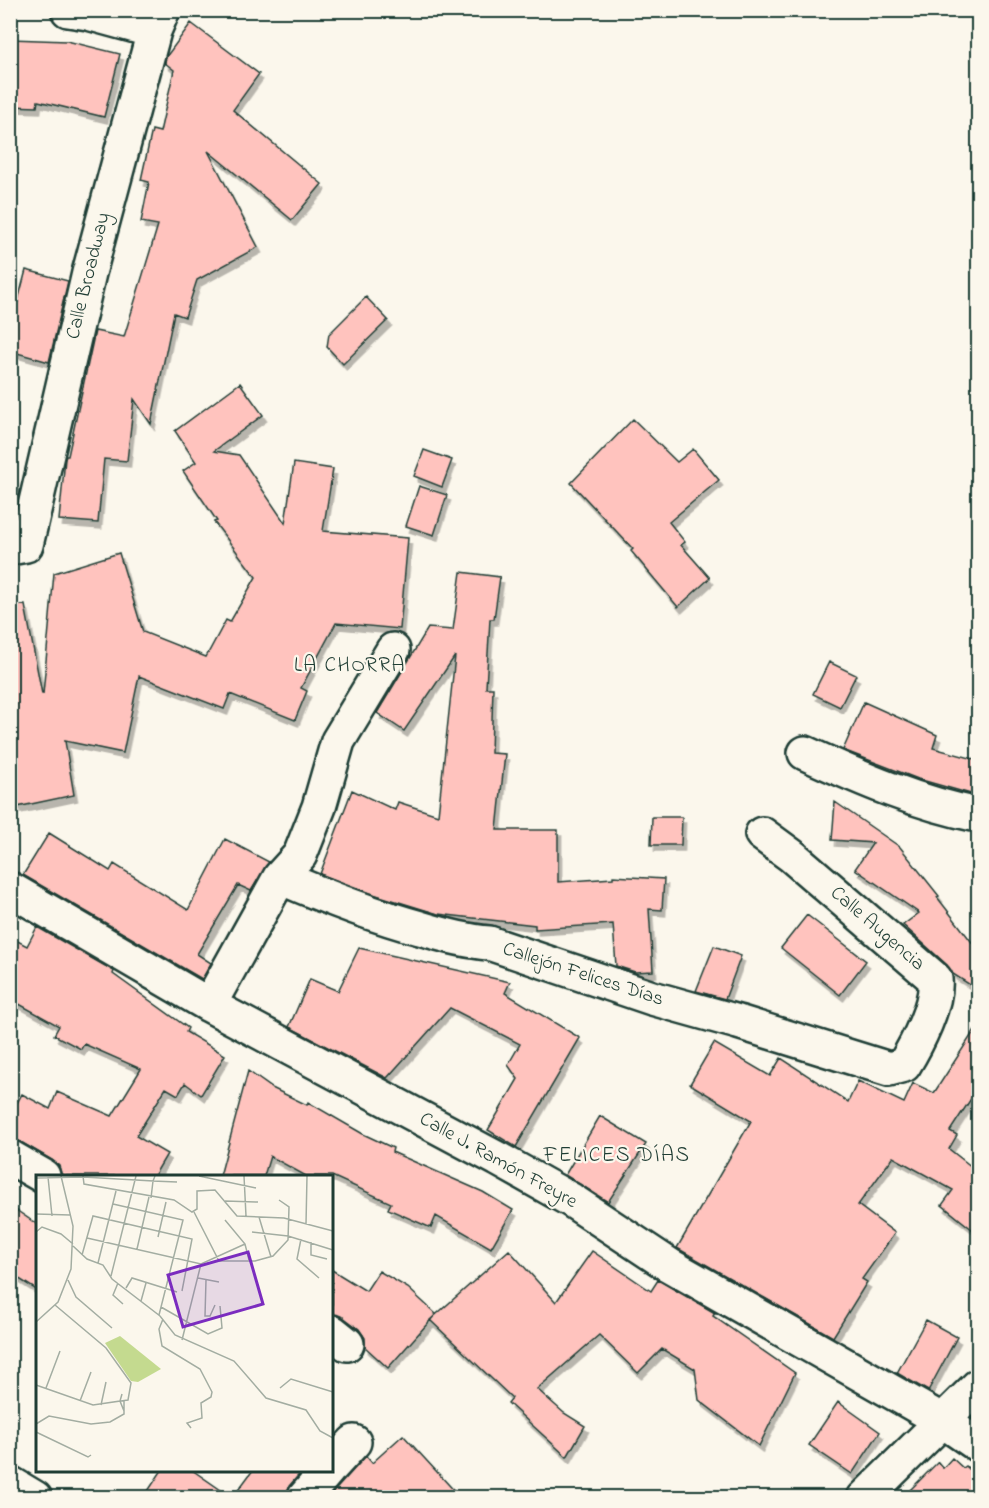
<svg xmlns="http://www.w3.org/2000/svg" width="989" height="1508" font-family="'Indie Flower',sans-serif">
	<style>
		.building { fill: #ffc3be; stroke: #1f3d34; stroke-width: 1.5; filter: url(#shadow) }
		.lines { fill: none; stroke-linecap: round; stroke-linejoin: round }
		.street-casing { stroke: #1f3d34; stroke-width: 38 }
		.street { stroke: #fbf7ec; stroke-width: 33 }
		.labels { text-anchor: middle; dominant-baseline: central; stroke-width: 4.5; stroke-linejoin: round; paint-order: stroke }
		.street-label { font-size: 20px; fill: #1f3d34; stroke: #fbf7ec }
		.neighbourhood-label { font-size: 21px; letter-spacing: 1.5px; fill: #1f3d34; stroke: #fbf7ec }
		.inset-road { fill: none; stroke: #a3ada2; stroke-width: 1.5 }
		.view { fill: #7b2cbf; fill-opacity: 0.15; stroke: #7b2cbf; stroke-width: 3 }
		.inset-edge { fill: none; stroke: #1f3d34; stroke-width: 3 }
	</style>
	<defs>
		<filter id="shadow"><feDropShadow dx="3.5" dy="6" stdDeviation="0" flood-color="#0004"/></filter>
	</defs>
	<rect width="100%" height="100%" fill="#fbf7ec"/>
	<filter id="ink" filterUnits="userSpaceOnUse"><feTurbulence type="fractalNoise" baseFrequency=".0167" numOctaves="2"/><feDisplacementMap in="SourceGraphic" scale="12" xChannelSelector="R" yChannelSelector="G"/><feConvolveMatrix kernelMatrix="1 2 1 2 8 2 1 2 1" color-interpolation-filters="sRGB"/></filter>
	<g filter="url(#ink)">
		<!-- building -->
		<path class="building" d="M191,23L259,74L233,110L322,184L292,220L208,151L258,247L197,280L185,317L174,313L151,424L134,399L127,461L104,459L98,523L59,520L65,459L66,456H68L95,331L124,337L158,225L141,222L149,182L141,180L152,130L160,132L174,70L165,63L166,57Z
			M10,39L67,41L120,54L104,117L38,101L37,107L10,106Z
			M26,270L68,281L49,362L10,351V313L15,312Z
			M366,297L388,320L343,364L327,347L329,334Z
			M240,383L263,415L214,451L239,455L285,523L294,463L333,469L323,531L408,538L400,629L336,623L301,688L307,691L295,720L230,694L224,709L139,676L123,753L65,741L74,795L17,807L10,768V606L25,605L42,694H43L54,573L119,553L143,632L206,657L226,620L230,622L256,577L214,522L217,521L183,471L196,462L175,431Z
			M633,419L677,462L693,449L719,480L669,522L685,542L681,545L710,578L678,607L631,551L633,549L571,483Z
			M424,450L452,460L442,487L414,476Z
			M419,486L447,495L434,535L406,526Z
			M461,572L500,577L494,619H490L486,688H493L491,753L505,754L497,830H558V882L613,878V876L664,879L662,910L649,909L653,971L635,972L616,966L613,924L535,929V925L438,914L373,894L320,874L352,790L395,810L398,802L438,815L455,656L404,731L377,713L428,628L453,630Z
			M829,662L856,675L840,707L813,694Z
			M864,702L937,735L933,748L978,760V796L918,779L843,750Z
			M835,802L900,847L939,896L937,897L978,950V990L953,974L947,965L903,925L919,913L855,869L873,843L832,840Z
			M652,817H682L681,845H651Z
			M49,833L110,871L114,864L188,910L225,839L269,862L251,891L238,885L197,954L211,963L202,979L23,875Z
			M807,915L866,961L840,995L781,948Z
			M37,927L114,971L113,974L188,1028L186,1032L225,1055L201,1095L185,1083L178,1095L166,1088L136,1136L167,1154L154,1176H65L61,1174L59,1166L52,1160L19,1141L10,1138V1116L22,1094L50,1109L57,1092L112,1116L141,1069L84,1044L81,1049L54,1035L59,1026L10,999V937L27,946Z
			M714,946L741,956L725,999L696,991Z
			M359,948L510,982L505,993L580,1038L516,1147L488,1130L518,1079L508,1065L520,1044L450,1008L387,1078L289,1027L310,979L338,991Z
			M978,1025V1088L950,1131L957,1135L949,1149L972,1167L978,1158V1234L942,1205L953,1190L893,1157L858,1205L895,1233L862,1279L867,1282L833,1337L677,1248L751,1121L690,1084L714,1043L770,1076L781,1058L848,1102L858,1081L904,1103L913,1083L934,1093Z
			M248,1071L272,1088L307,1105L308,1102L363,1134L393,1148L392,1152L483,1192L513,1210L491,1248L436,1216L431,1228L388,1209L391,1203L332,1176H306L270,1156L264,1176H220Z
			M600,1116L646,1144L608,1202L565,1175Z
			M10,1206L38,1225V1291L10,1273Z
			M509,1250L556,1302L592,1251L651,1291L658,1280L715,1313L713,1316L795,1373L759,1446L699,1400L695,1369L662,1349L638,1373L599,1335L537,1389L564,1413L585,1426L567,1457L508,1403L512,1398L430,1320Z
			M332,1270L366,1291L379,1271L408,1288L436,1314L388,1368L365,1347V1338L359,1329L343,1317L332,1314Z
			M926,1320L957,1337L928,1391L897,1373Z
			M838,1402L880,1432L852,1474L809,1445Z
			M403,1435L460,1497H329L366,1456L372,1463Z
			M952,1458L963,1468L966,1466L978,1478V1497H903L938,1462L943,1468Z
			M162,1470H192L231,1497H144Z
			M253,1470H303L289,1486L286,1497H233Z"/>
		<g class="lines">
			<defs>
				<path id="street" d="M68,10L88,13L154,31
					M10,548L26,545L89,273L154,31L163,10
					M805,753C862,779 917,803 978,815
					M280,877C326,897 372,915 420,928C443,935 465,941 489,943L652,998L738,1022L889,1069L904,1065C917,1044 938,1004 935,979L792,856L762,834
					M10,889L209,1005L498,1159L571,1200L669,1265L943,1421L978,1445
					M209,1005L280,877L300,855L319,807L338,741L393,650
					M10,1157L43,1176
					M332,1332L347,1344
					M332,1466L354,1442
					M10,1483L35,1498
					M304,1498L328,1470
					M864,1498L978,1386"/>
			</defs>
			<!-- street casing -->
			<use href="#street" class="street-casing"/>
			<!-- street -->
			<use href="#street" class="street"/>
		</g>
	</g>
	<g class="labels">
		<!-- street labels -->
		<g class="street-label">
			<text transform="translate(89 276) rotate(-76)">Calle Broadway</text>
			<text transform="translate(877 929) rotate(41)">Calle Augencia</text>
			<text transform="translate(583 975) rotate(18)">Callejón Felices Días</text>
			<text transform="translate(498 1161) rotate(29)">Calle J. Ramón Freyre</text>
		</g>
		<!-- neighbourhood labels -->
		<g class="neighbourhood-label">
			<text x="350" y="666">LA CHORRA</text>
			<text x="617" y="1156">FELICES DÍAS</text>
		</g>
	</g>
	<!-- overview -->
	<g transform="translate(36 1175)">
		<rect width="297" height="297" fill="#fbf7ec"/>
		<path d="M84,161L125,194L102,207L95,206L69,168Z" fill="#c4da8f"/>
		<path class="inset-road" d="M47,1L48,9L138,25L156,37L161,34V16L179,15L201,41L248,43L297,56M119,1L117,6L141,7M163,1L220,13M208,1L210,41M12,2L16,41M47,2L117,6L115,23M0,3L47,2M189,26L222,27M77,29L147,45L123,140M158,37L183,86H219L237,81L252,65L253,32L243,25M0,39L34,40M223,42L235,82M189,45L209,69L213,85M270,49L271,1M0,57L6,52L25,59L37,69M216,57L252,61L297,75M122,62L130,27M51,63L165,89L209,69M265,64L261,84L283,103M275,67V80L291,84M37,71L51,84L67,90L76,104L124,141L139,160L198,186L230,223L270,235L284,256L297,263M101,74L113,22M46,80L57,41L156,64L146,116M62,88L80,16M75,101L100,1M162,103L183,107M32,105L40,122L76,153M170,105L169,141H174L179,130M82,108L77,120L87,129M90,113L96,103L141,117M105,126L110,108M19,130L70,173L95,208L92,225L84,226L88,236M125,132L172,159L186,153L184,131M127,144L123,154L126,171L164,194L176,217L175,222L165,228L166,243L151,248L155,253M0,147L22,127L35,94L37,51L25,1M146,165L165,89M0,210L57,230L84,226L86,219M10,213L24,176M244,213L255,204L297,217M44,226L55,197M65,230L70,207M0,249L13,241L55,249L74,247L88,239V225M0,257L52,282L55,280"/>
		<path class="view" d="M212,77L227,129L147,152L132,100Z"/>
		<rect width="297" height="297" class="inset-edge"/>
	</g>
	<!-- margin -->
	<rect width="989" height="1508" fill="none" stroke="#fbf7ec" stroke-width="36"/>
	<rect x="18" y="18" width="953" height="1472" fill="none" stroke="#1f3d34" stroke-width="2" filter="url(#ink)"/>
</svg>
